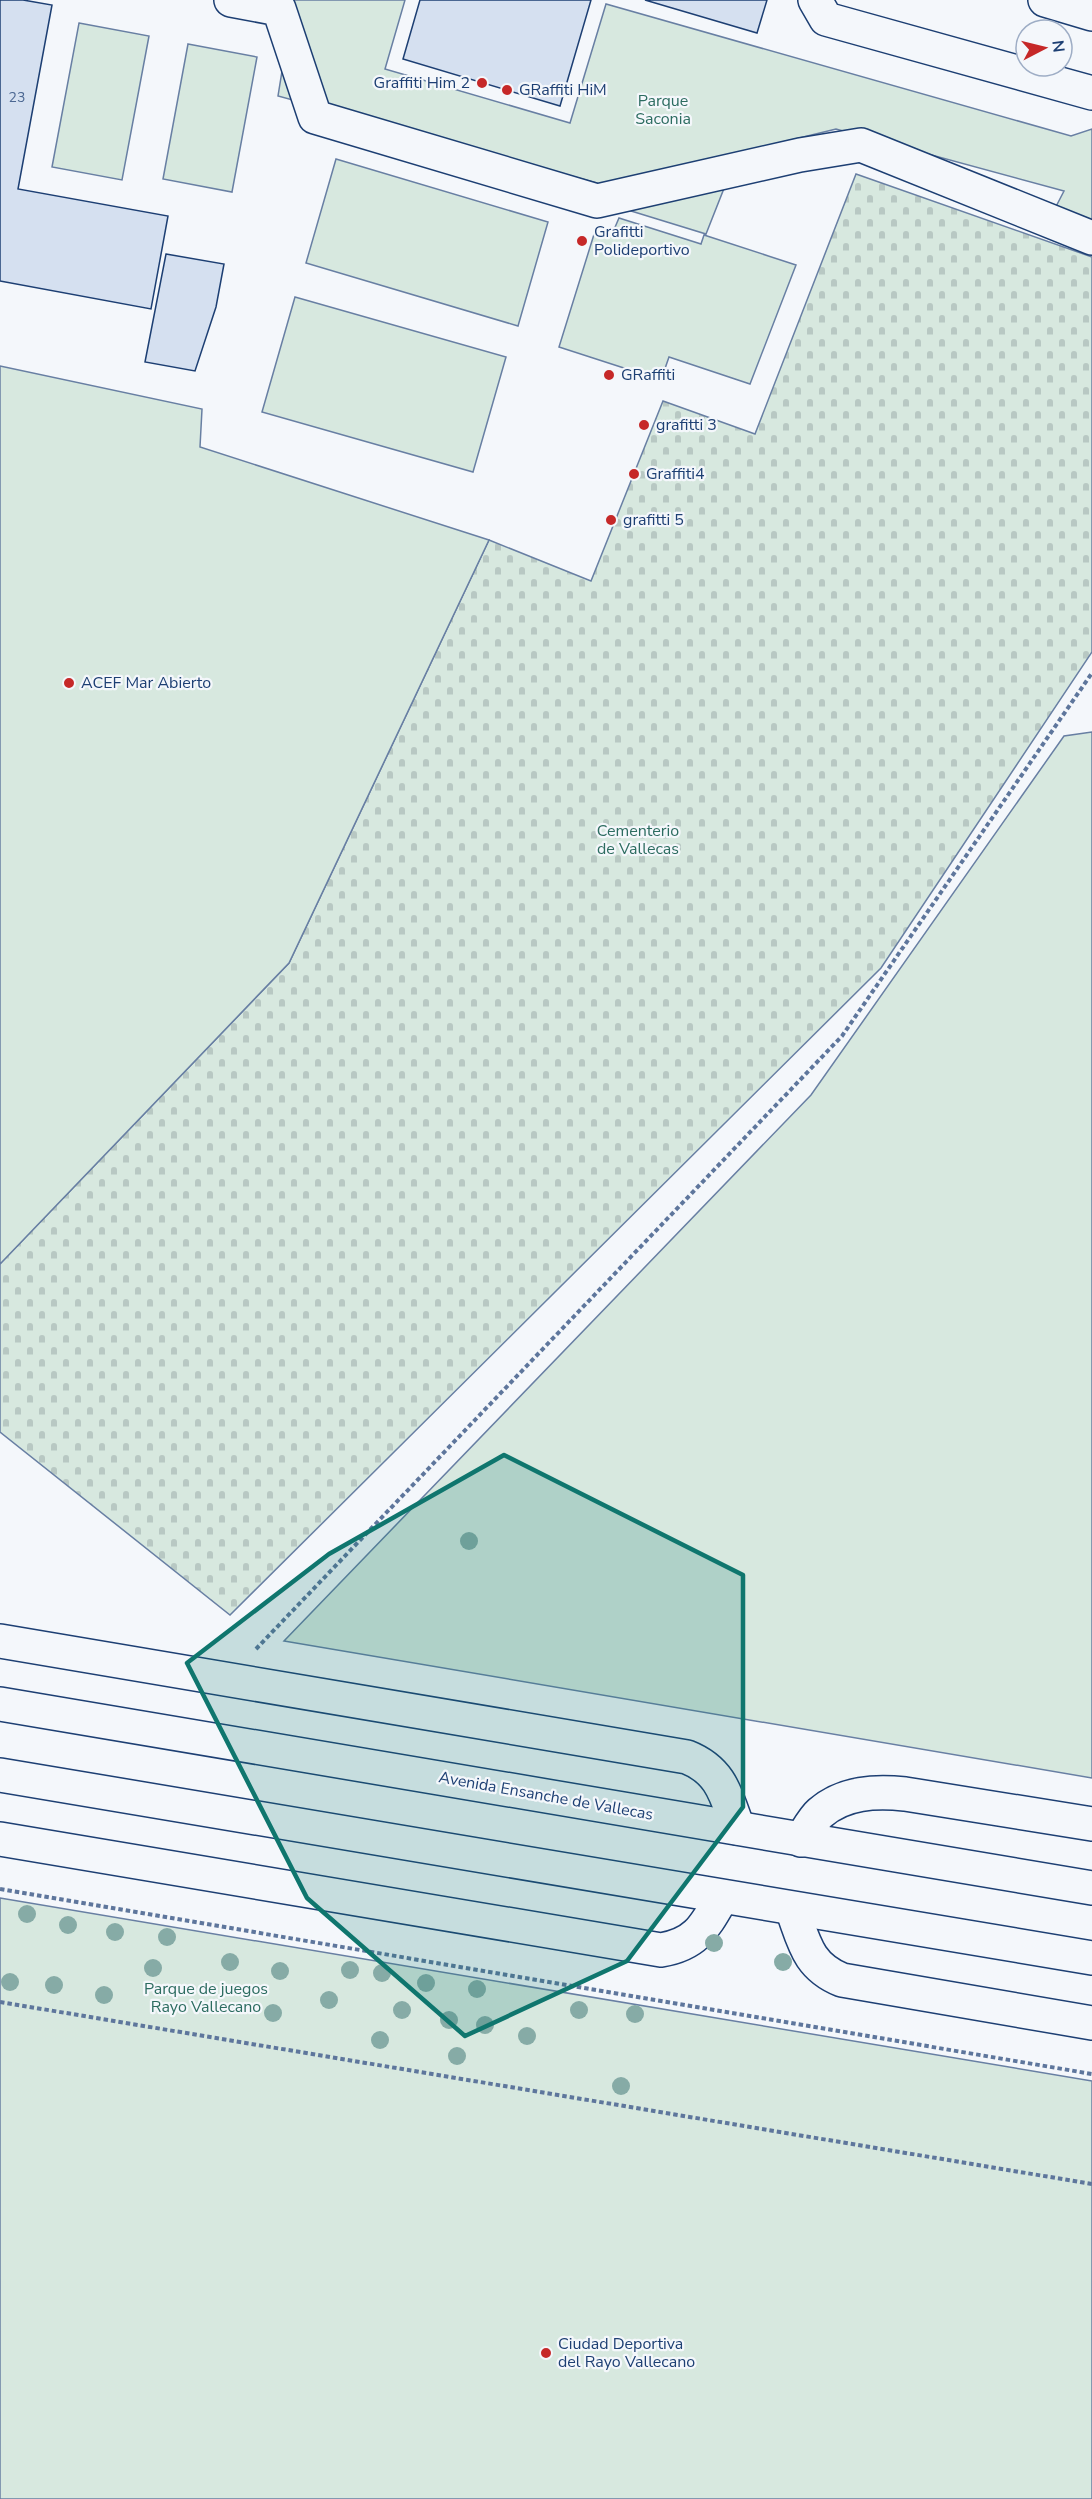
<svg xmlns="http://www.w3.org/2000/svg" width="1092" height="2499" font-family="'Nunito Sans',sans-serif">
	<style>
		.cemetery { fill: url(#cemetery-stones); stroke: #687fa3; stroke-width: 1.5 }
		.park { fill: #d7e8df; stroke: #687fa3; stroke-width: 1.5 }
		.building { fill: #d5e0f0; stroke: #1d3f73; stroke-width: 1.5 }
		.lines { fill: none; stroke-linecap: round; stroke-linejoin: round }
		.minor-casing { stroke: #1d3f73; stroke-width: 36 }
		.major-casing { stroke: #1d3f73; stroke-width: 36 }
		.path { stroke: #5e769c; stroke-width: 4; stroke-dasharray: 4.5 3; stroke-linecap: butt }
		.minor { stroke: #f4f7fb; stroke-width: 33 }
		.major { stroke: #f4f7fb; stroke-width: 33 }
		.tree { fill: #86aba6 }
		.marked { fill: #0f766e; fill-opacity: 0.2; stroke: #0f766e; stroke-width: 4.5; stroke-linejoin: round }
		.poi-dot { fill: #c62828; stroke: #f4f7fb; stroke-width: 2 }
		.labels { text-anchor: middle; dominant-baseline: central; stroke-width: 4.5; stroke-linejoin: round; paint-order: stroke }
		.number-label { font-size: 14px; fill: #4b6792 }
		.poi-label { font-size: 16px; fill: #1d3f73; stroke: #f4f7fb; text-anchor: start }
		.park-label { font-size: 16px; fill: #2c6c60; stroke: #f4f7fb }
		.street-label { font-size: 16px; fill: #1d3f73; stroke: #f4f7fb }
	</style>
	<defs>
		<pattern id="cemetery-stones" width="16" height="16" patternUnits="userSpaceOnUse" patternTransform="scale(1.5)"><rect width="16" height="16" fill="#d7e8df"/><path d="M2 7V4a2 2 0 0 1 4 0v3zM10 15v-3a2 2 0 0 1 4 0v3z" fill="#b8c8c3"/></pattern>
	</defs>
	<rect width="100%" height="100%" fill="#f4f7fb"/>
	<!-- cemetery -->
	<path class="cemetery" d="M856,174L1092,257V652L881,968L230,1615L0,1432V1264L289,963L489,540L591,581L663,401L755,434Z"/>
	<!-- park -->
	<path class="park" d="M288,0H405L385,69L570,123L606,4L1071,136L1092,129V233L1049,220L1064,191L836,129L738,153L706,234L592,199L597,183L278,96L289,28Z
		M79,23L149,36L122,180L52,167Z
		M188,44L257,57L232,192L163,179Z
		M336,159L548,222L518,326L306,263Z
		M619,218L701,244L704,235L796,265L750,384L669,357L661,380L559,347L596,228L613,232Z
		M295,297L506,357L473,472L262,412Z
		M0,366L202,409L200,447L489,540L289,963L0,1264Z
		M1092,732V1778L284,1641L811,1095L1064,736Z
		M0,1898L1092,2081V2499H0Z"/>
	<!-- building -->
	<path class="building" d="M0,0H23L52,5L18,189L168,216L151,309L0,281Z
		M420,0H591L560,106L403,59Z
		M645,0H767L757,33Z
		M166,254L224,264L216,307L195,371L145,362Z"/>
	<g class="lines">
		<defs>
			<path id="minor" d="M231,0L279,9L315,117L597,201L800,155L861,145L1092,238
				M815,0L826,19L1092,93
				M1045,0L1092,14
				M0,1641L687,1757C722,1771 726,1796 738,1828
				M0,1839L661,1950C697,1944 705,1926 722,1897
				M801,1840C807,1831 813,1819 820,1813C844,1792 876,1791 905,1794L1092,1824
				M792,1909C804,1941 807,1966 842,1980L1092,2023"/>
			<path id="major" d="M0,1704L1092,1888
				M0,1775L1092,1958"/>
		</defs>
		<!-- minor casing -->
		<use href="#minor" class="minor-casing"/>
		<!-- major casing -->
		<use href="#major" class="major-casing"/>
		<!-- path -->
		<path class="path" d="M256,1649L842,1036L1092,673
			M0,1889L1092,2074
			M0,2002L1092,2184"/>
		<!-- minor -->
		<use href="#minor" class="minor"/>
		<!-- major -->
		<use href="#major" class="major"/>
	</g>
	<!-- trees -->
	<g class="tree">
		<circle cx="469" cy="1541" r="9"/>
		<circle cx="27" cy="1914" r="9"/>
		<circle cx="68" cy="1925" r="9"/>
		<circle cx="115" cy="1932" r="9"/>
		<circle cx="167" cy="1937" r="9"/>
		<circle cx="714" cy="1943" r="9"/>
		<circle cx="230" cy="1962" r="9"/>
		<circle cx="783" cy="1962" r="9"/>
		<circle cx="153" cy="1968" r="9"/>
		<circle cx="350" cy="1970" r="9"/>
		<circle cx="280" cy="1971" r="9"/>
		<circle cx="382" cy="1973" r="9"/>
		<circle cx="10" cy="1982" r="9"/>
		<circle cx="426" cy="1983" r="9"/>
		<circle cx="54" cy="1985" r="9"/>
		<circle cx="477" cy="1989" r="9"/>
		<circle cx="104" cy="1995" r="9"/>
		<circle cx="329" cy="2000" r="9"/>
		<circle cx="402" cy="2010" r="9"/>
		<circle cx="579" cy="2010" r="9"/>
		<circle cx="273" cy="2013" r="9"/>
		<circle cx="635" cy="2014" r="9"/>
		<circle cx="449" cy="2020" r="9"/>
		<circle cx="485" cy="2025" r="9"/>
		<circle cx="527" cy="2036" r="9"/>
		<circle cx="380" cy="2040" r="9"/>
		<circle cx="457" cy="2056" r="9"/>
		<circle cx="621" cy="2086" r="9"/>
	</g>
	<!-- marked area -->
	<path class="marked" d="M504,1455L743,1575V1807L627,1961L465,2036L307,1898L187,1663L329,1554Z"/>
	<!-- markers -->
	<g class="poi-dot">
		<circle cx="482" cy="83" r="6"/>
		<circle cx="507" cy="90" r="6"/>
		<circle cx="582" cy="241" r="6"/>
		<circle cx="609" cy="375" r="6"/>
		<circle cx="644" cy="425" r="6"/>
		<circle cx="634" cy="474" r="6"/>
		<circle cx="611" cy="520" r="6"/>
		<circle cx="69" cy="683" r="6"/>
		<circle cx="546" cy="2353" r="6"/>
	</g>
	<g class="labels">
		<!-- number labels -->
		<g class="number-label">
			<text x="17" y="97">23</text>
		</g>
		<!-- poi labels -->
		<g class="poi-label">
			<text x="470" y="83" text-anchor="end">Graffiti Him 2</text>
			<text x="519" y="90">GRaffiti HiM</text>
			<text x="594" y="232">Grafitti<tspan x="594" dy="18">Polideportivo</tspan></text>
			<text x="621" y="375">GRaffiti</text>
			<text x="656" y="425">grafitti 3</text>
			<text x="646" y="474">Graffiti4</text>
			<text x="623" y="520">grafitti 5</text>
			<text x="81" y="683">ACEF Mar Abierto</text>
			<text x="558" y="2344">Ciudad Deportiva<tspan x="558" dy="18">del Rayo Vallecano</tspan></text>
		</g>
		<!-- park labels -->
		<g class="park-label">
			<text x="663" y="101">Parque<tspan x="663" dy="18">Saconia</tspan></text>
			<text x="638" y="831">Cementerio<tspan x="638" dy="18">de Vallecas</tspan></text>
			<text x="206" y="1989">Parque de juegos<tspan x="206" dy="18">Rayo Vallecano</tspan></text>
		</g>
		<!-- street labels -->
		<g class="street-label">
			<text transform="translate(546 1796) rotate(10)">Avenida Ensanche de Vallecas</text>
		</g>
	</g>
	<!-- north arrow -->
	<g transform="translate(1044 48) rotate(83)"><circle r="28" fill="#f4f7fb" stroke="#9eadc5" stroke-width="1.5"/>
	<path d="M0-4.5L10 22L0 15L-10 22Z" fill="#c62828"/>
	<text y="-9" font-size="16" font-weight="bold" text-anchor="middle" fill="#1d3f73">N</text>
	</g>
</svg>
